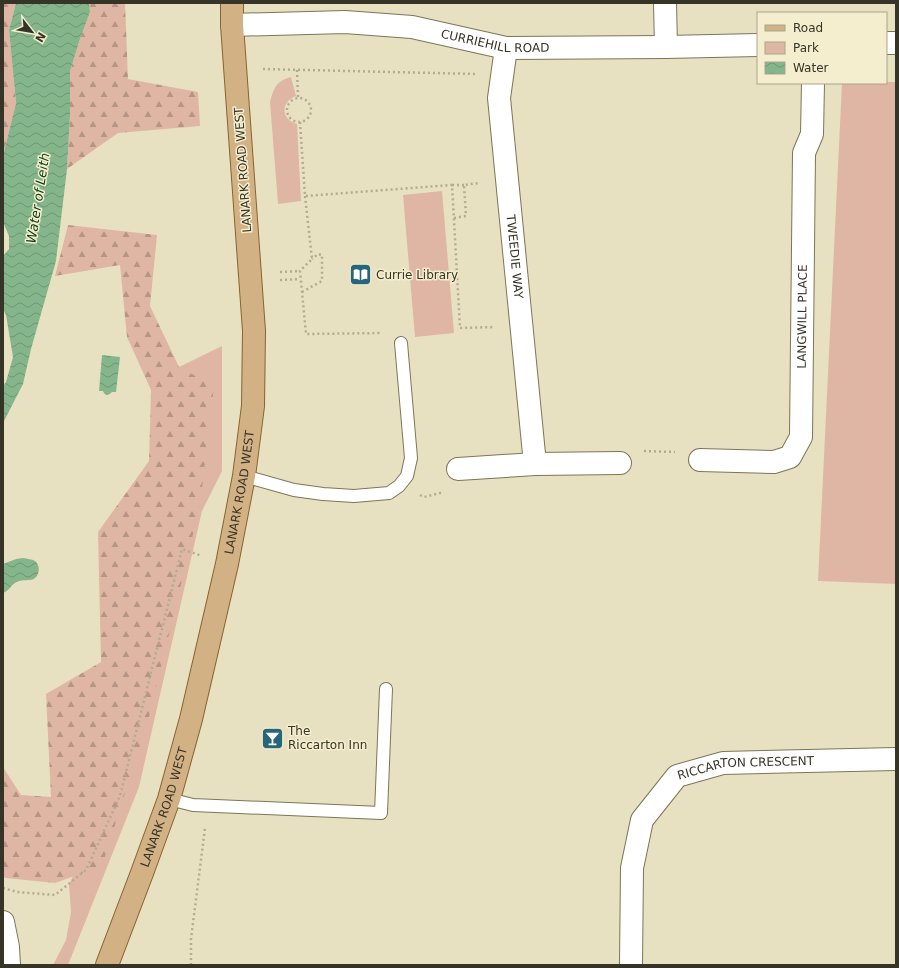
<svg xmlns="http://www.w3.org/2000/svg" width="899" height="968" font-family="'DejaVu Sans',sans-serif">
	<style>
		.green { fill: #dfb6a3 }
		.forest { fill: url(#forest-firs) }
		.water { fill: url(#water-waves) }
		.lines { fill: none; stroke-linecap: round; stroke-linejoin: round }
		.service-casing { stroke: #7c7558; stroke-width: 14 }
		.minor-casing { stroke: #7c7558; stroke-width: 24 }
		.tertiary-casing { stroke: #7c7558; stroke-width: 24 }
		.primary-casing { stroke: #88632f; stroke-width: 24 }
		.path { stroke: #b1ab92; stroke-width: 2.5; stroke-dasharray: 2 3; stroke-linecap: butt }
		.service { stroke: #fff; stroke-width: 12 }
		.minor { stroke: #fff; stroke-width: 22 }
		.tertiary { stroke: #fff; stroke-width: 22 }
		.primary { stroke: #d2b185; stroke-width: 22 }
		.labels { text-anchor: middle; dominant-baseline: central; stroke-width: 3; stroke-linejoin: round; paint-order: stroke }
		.street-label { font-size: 12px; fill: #363327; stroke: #f5eece }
		.poi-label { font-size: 12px; fill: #363327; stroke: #f5eece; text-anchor: start }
		.water-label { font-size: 13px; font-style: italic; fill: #0a4118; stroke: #f5eece }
	</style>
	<defs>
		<pattern id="forest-firs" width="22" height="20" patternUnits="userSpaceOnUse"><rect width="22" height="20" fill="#dfb6a3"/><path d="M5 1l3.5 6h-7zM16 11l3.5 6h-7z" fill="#b69585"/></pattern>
		<pattern id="water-waves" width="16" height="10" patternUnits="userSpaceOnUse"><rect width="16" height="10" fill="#85b68b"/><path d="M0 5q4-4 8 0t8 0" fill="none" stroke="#6e9572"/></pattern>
	</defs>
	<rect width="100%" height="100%" fill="#e8e1c1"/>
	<!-- green -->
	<path class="green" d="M291,77L296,96C280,102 281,120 297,124L301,201L278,204L270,102C274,88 276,81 291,77Z
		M886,82H896V584L818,581L842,83H886Z
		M442,191L454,333L415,337L403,195Z
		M222,346V471L202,511L191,559L139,787L68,965H53L66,940L71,912L69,884L116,795L179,367Z"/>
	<!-- forest -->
	<path class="forest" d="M3,3H16L9,30L16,103L4,152L3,160Z
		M89,3H125L128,79L198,92L200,126L118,133L67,169L70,116V71L80,39L90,12Z
		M68,225L157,235L150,306L179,367L214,386L200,505L149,717L102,866L55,883L6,878L3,877V767L21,795L51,797L46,694L101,662L98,532L149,461L151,390L127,337L120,265L55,276Z"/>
	<!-- water -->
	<path class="water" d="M16,3H89L90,12L80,39L70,71V116L67,169L56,261L31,349L23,384L3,423V386L6,382L13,357L6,315L3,309V256L9,249V236L3,222V160L4,152L16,103L9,30Z
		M102,355L120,357L116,392H112C108,396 105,396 103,391H99Z
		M23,558C27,559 32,559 35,561C40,565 40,574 35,578C31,582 22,578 15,583C10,586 9,591 3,593V564L16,559Z"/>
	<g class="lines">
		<defs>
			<path id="service" d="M244,476L294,490L323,494L354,496L389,493L399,486L407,476L411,458L401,343
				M169,799L193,805L381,813L386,689"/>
			<g id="minor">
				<path d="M665,3L666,47"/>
				<path id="s1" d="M506,48L499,98L535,464"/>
				<path id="s2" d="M700,460L774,462L790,457L801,437L804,153L812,134L813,83"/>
				<path d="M458,469L535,464L620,463"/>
				<path d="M3,922L8,947L9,965"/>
				<path id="s3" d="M631,965L632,868L642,820L677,776L723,763L896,759"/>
			</g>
			<g id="tertiary">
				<path id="s4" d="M232,25L345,22L412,27L506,48L666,47L758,45"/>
				<path d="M886,43H896"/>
			</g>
			<g id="primary">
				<path id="s5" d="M107,965L142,873L169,799L191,719L227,564L244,476L253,406L254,331L232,25V3"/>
			</g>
		</defs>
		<!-- service casing -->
		<use href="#service" class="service-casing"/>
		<!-- minor casing -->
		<use href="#minor" class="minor-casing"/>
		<!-- tertiary casing -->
		<use href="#tertiary" class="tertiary-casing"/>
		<!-- primary casing -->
		<use href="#primary" class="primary-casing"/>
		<!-- path -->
		<path class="path" d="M263,69L476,74
			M297,70L298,97
			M287 110a12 12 0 1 1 24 0a12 12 0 1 1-24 0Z
			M300,122L305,196L452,185L460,328L495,327
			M452,185H464
			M305,196L312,259L300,271L306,334L382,333
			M454,218L466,216L464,185L479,183
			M280,272L300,271
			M280,280L300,279
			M302,292L322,281V255L318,254L312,259
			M644,451L675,452
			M420,495L424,497L444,492
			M3,888L17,892L55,895L86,870L120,796L182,549L202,556
			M191,965V939L205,828"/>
		<!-- service -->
		<use href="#service" class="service"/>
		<!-- minor -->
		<use href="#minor" class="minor"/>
		<!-- tertiary -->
		<use href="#tertiary" class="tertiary"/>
		<!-- primary -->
		<use href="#primary" class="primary"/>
	</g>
	<!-- icons -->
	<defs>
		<symbol id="library-square" viewBox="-11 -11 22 22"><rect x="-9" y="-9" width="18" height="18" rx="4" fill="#26667b" stroke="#f5eece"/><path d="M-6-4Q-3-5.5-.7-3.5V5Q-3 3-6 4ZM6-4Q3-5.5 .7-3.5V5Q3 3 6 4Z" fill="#fff"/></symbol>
		<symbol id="bar-square" viewBox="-11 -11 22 22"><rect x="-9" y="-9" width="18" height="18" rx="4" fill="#26667b" stroke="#f5eece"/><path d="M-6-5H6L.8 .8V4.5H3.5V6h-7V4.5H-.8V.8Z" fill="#fff"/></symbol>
	</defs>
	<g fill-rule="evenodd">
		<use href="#library-square" x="348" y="262" width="25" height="25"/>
		<use href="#bar-square" x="260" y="726" width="25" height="25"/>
	</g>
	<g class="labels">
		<!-- street labels -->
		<g class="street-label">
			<text stroke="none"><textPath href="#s4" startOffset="265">CURRIEHILL ROAD</textPath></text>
			<text transform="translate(243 170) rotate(-94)">LANARK ROAD WEST</text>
			<text stroke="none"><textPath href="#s1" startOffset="210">TWEEDIE WAY</textPath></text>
			<text stroke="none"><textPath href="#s2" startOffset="234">LANGWILL PLACE</textPath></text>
			<text stroke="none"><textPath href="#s5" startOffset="492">LANARK ROAD WEST</textPath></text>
			<text stroke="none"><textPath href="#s3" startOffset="272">RICCARTON CRESCENT</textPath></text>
			<text stroke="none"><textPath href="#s5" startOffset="168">LANARK ROAD WEST</textPath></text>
		</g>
		<!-- poi labels -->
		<g class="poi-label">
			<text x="376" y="275">Currie Library</text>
			<text x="288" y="731">The<tspan x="288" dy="14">Riccarton Inn</tspan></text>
		</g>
		<!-- water labels -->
		<g class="water-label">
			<text transform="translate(38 198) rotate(-81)">Water of Leith</text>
		</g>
	</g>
	<!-- border -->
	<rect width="899" height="968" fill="none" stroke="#363327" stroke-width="8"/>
	<!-- legend -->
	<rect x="757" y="12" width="130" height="72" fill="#f5eece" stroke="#a9a38b"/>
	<rect x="765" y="25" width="20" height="6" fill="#d2b185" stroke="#a9a38b"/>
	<text x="793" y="32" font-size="12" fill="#363327">Road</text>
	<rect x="765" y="42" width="20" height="12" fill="#dfb6a3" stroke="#a9a38b"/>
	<text x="793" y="52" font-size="12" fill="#363327">Park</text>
	<rect x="765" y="62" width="20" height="12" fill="url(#water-waves)" stroke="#a9a38b"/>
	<text x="793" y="72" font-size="12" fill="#363327">Water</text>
	<!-- north arrow -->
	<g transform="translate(32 32) rotate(121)" stroke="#f5eece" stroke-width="3" paint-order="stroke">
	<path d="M0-3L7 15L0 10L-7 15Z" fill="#363327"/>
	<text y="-6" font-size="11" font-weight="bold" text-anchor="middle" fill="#363327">N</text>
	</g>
</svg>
